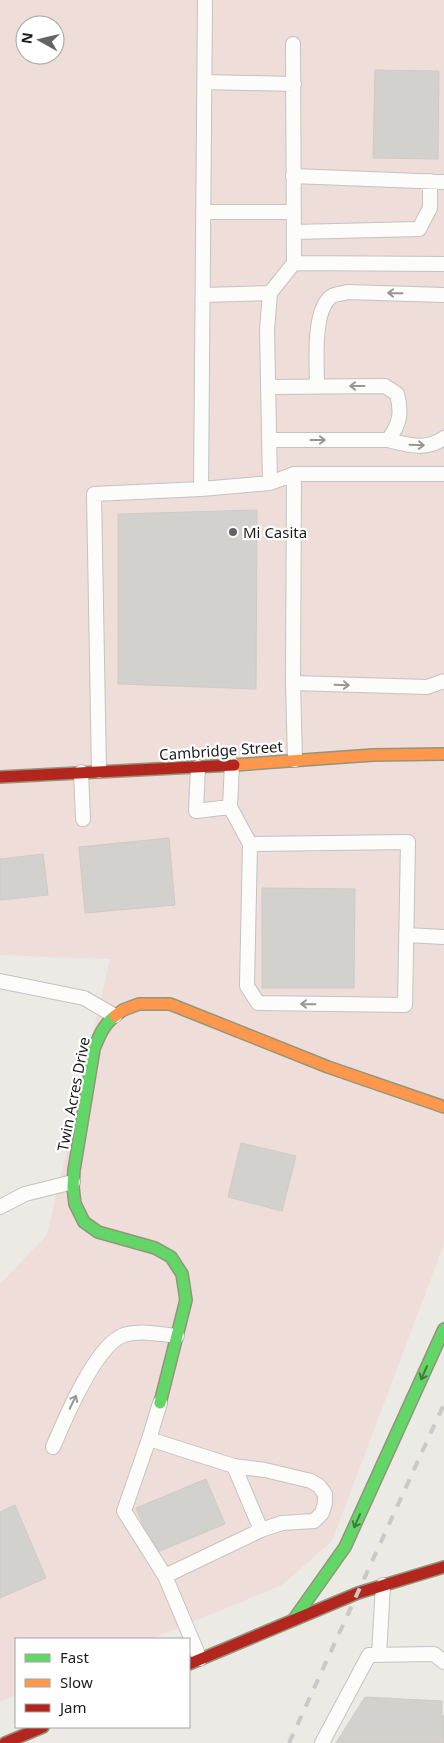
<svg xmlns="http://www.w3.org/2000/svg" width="444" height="1743" font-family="'Noto Sans',sans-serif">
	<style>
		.commercial { fill: #eeddd8; fill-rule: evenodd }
		.building { fill: #d3d1cd; stroke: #cecbc6 }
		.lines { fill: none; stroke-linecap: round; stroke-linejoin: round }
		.lane-casing { stroke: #c3c3c0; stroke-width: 16 }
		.fast-casing { stroke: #92957c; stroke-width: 14 }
		.slow-casing { stroke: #92957c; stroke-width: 14 }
		.jam-casing { stroke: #92957c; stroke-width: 14 }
		.lane { stroke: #fcfcfb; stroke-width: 14 }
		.fast { stroke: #63d668; stroke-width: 11 }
		.slow { stroke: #ff974d; stroke-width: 11 }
		.jam { stroke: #b3261e; stroke-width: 11 }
		.rail { stroke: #c9c9c8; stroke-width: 4; stroke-dasharray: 10 10; stroke-linecap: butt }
		.oneway { stroke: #979797 }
		.oneway2 { stroke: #407942 }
		.poi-dot { fill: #646462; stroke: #fff; stroke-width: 2 }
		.labels { text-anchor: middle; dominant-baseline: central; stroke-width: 4.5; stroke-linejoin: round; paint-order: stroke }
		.poi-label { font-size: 15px; fill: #1c1c1c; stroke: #fff; text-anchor: start }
		.street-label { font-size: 15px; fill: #1c1c1c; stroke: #fff }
	</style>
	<rect width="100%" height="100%" fill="#ebeae4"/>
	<!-- commercial -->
	<path class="commercial" d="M0,0H444V1244L332,1541L282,1585L151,1639H16V1695L0,1702V1284L47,1235L110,959L0,955ZM25,25H55V55H25Z"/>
	<!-- building -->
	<path class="building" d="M375,70L439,71L438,159L373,158Z
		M257,510L256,689L118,684V514Z
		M169,838L175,905L85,913L79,847Z
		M43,854L48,895L0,900V859Z
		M262,888L355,889L354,988H262Z
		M241,1143L296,1156L282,1211L228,1197Z
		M206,1479L225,1524L155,1553L136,1508Z
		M15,1505L46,1578L0,1598V1512Z
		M365,1697L442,1701V1716H444V1743H336Z"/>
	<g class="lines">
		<defs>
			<path id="lane" d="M205,0L201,489L270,483
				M293,44L294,263L270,293L267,330L270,483L294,474L293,683L295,760
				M204,82L294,84
				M293,176L444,182
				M203,212H294
				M294,232L419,229L430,208V181
				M294,263L444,264
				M203,295L270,293
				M317,386C317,365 312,309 332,296C335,294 342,294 347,292L444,295
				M268,387L385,386L397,394C402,413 400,424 388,440H269
				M388,440C408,445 426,451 444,438
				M294,474H444
				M293,683L427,687L444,681
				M232,764L230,807L250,844L408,842L405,1005L258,1003L247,986L250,844
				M198,767L196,811L230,807
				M99,771L94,494L201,489
				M81,772L83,819
				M406,935L444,937
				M0,981L84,998L115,1016
				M0,1207L25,1194L73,1182
				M160,1403L149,1439L234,1466L265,1470L311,1481L319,1486L325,1494V1503L322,1513L314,1521L282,1523L261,1530L165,1576L200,1659
				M149,1439L124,1511L165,1576
				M53,1447C64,1421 96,1344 124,1335C141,1330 160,1334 177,1336
				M234,1466L261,1530
				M379,1655L383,1585
				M322,1743L369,1655L434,1654L444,1662"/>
			<path id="fast" d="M115,1016C104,1024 99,1036 94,1049L74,1170L73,1187L75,1204L84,1222L98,1232L155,1248L171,1257L182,1274L186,1300L160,1403
				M294,1619L345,1547L444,1329"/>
			<path id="slow" d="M234,765L373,755L444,754
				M115,1016L123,1010L139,1004H170L328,1067L444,1107"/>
			<path id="jam" d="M0,777L234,765
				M189,1664L358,1593L444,1567
				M5,1743L43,1727"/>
		</defs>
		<!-- lane casing -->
		<use href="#lane" class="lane-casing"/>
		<!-- fast casing -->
		<use href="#fast" class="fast-casing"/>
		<!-- slow casing -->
		<use href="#slow" class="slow-casing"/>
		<!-- jam casing -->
		<use href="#jam" class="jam-casing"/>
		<!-- lane -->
		<use href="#lane" class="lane"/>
		<!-- fast -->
		<use href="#fast" class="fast"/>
		<!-- slow -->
		<use href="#slow" class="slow"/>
		<!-- jam -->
		<use href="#jam" class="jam"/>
		<!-- rail -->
		<path class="rail" d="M289,1743L444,1404"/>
	</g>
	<!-- one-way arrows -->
	<defs><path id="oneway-shaft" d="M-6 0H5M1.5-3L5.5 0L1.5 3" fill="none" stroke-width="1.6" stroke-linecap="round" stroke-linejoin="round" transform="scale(1.25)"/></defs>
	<g class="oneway">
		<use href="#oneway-shaft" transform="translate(395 293) rotate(-179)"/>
		<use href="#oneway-shaft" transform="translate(357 386) rotate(180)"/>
		<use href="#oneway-shaft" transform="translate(318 440)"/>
		<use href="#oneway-shaft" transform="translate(417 445) rotate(2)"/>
		<use href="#oneway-shaft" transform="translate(342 685) rotate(2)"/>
		<use href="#oneway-shaft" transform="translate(308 1004) rotate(-179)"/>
		<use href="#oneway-shaft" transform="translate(73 1402) rotate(-64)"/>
	</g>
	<g class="oneway2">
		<use href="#oneway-shaft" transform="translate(424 1373) rotate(114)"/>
		<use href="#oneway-shaft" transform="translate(357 1521) rotate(114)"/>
	</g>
	<!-- markers -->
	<circle class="poi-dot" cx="233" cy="532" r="5"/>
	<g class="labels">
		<!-- poi labels -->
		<g class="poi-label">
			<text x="243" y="532">Mi Casita</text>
		</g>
		<!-- street labels -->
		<g class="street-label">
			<text transform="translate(221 750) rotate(-4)">Cambridge Street</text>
			<text transform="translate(73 1094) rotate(-79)">Twin Acres Drive</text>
		</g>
	</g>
	<!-- legend -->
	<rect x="15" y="1638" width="175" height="90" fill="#ffffff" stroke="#a4a4a4"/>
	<rect x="25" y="1654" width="25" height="8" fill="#63d668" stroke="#a4a4a4"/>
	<text x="60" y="1663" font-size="15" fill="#1c1c1c">Fast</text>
	<rect x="25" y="1679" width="25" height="8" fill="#ff974d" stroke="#a4a4a4"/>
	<text x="60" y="1688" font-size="15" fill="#1c1c1c">Slow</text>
	<rect x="25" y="1704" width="25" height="8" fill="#b3261e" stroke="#a4a4a4"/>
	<text x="60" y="1713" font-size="15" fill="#1c1c1c">Jam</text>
	<!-- north arrow -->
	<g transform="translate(40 40) rotate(278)"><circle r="24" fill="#ffffff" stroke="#a4a4a4"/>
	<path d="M0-4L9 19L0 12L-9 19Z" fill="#646462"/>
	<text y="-8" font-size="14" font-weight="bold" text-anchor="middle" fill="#1c1c1c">N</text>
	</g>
</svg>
